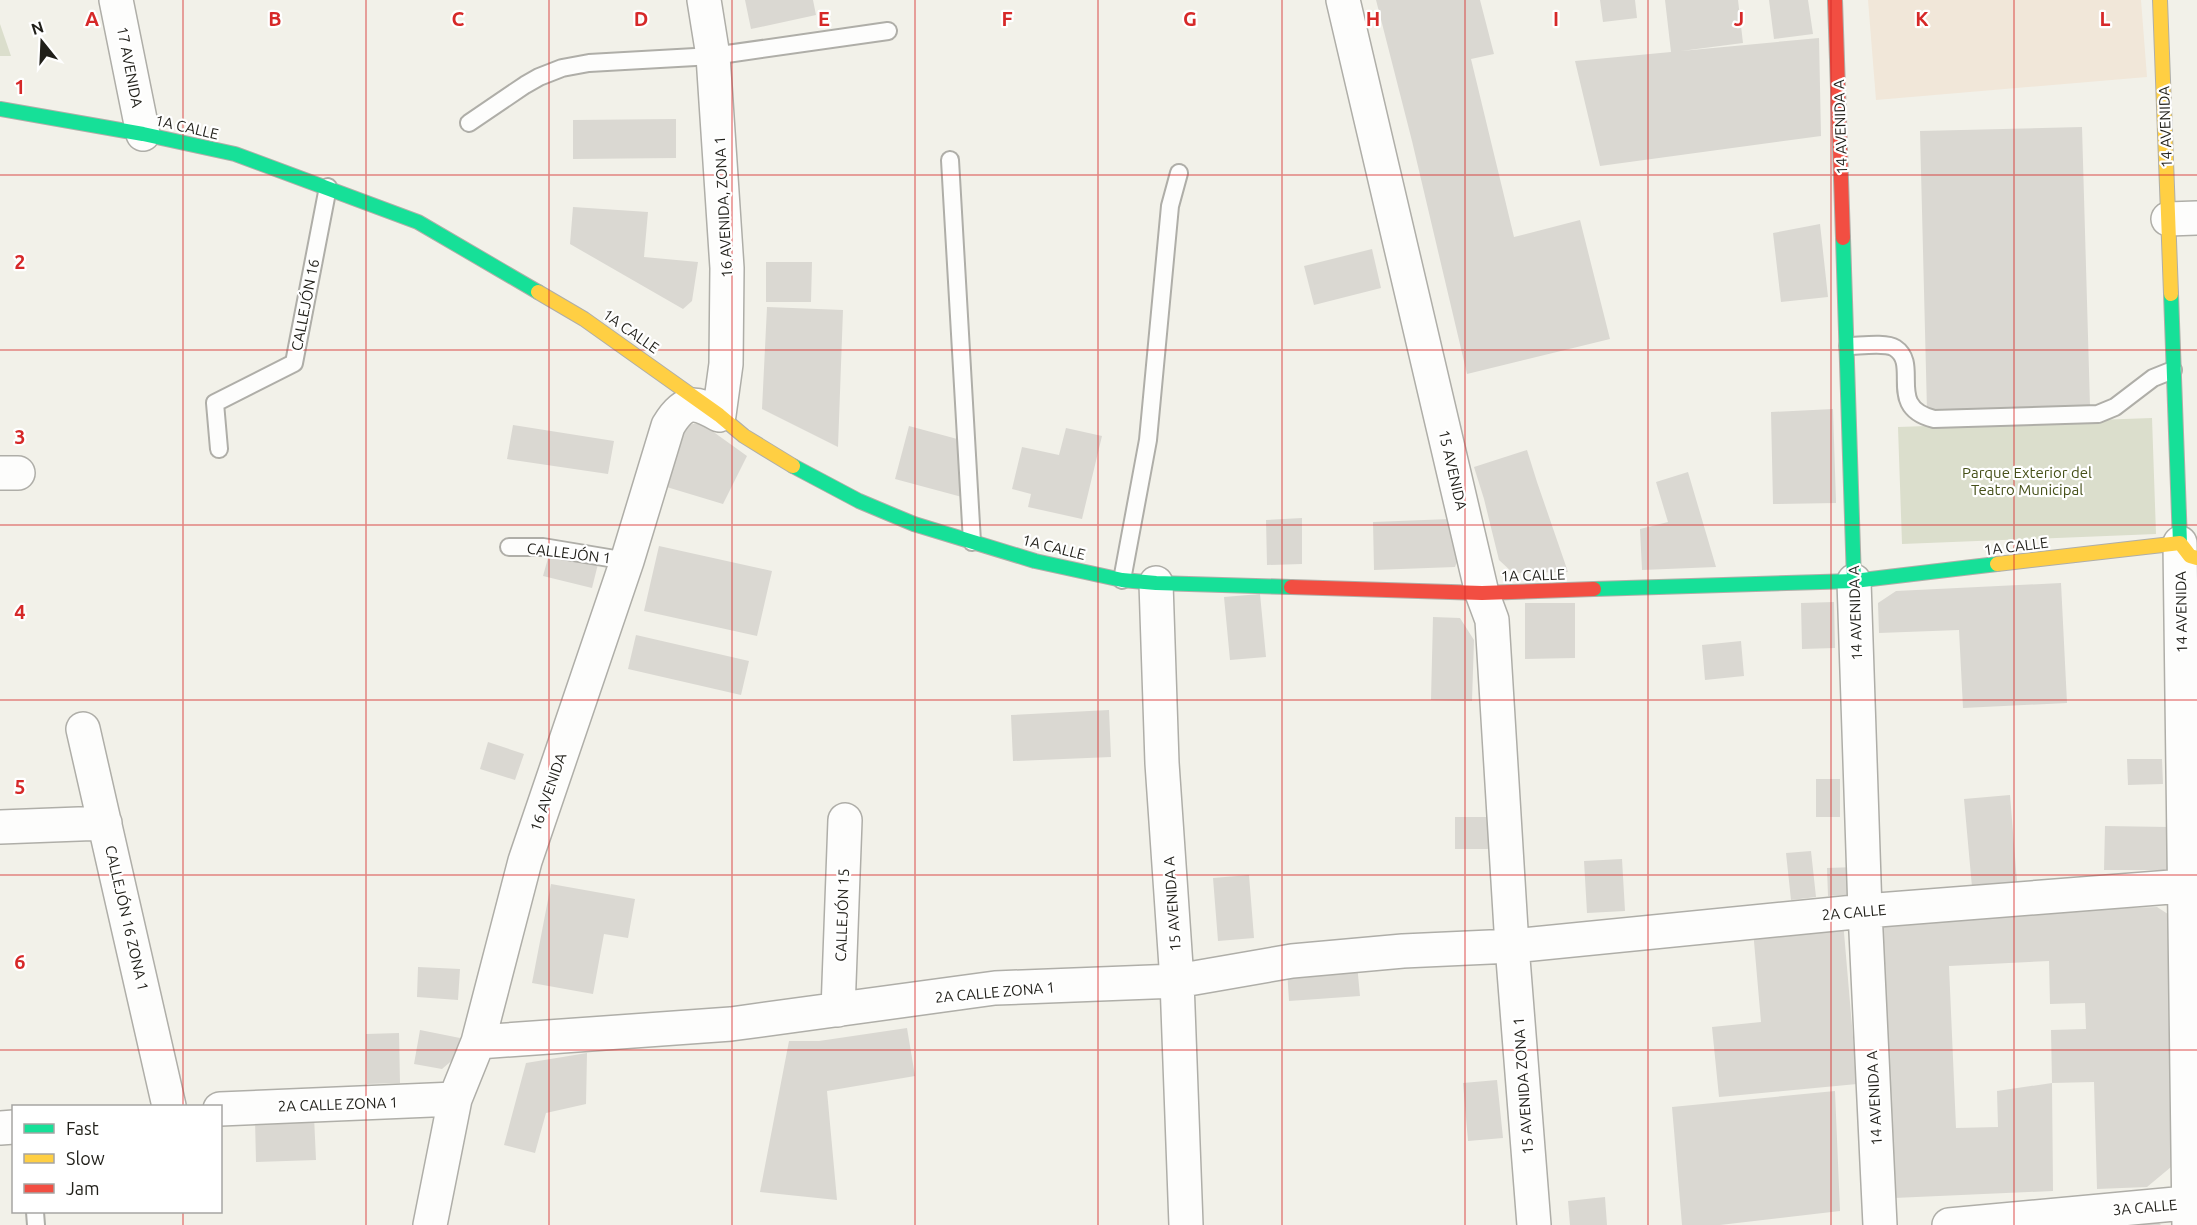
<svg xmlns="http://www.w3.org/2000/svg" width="2197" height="1225" font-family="Ubuntu,sans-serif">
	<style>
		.education { fill: #f1e7d9 }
		.green { fill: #dbdecc }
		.building { fill: #dad8d2 }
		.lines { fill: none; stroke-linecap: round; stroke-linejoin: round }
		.lane-casing { stroke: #afaea8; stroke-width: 20 }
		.street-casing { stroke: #afaea8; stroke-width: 36 }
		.fast-casing { stroke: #afaea8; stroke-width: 16 }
		.slow-casing { stroke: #afaea8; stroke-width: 16 }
		.jam-casing { stroke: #afaea8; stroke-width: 16 }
		.lane { stroke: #fdfdfc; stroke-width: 16 }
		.street { stroke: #fdfdfc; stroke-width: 33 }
		.fast { stroke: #16e098; stroke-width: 14 }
		.slow { stroke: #ffcf43; stroke-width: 14 }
		.jam { stroke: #f24e42; stroke-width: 14 }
		.grid { fill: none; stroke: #d62828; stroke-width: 1.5; stroke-opacity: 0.55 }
		.labels { text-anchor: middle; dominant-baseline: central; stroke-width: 4.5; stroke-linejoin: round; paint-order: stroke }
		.street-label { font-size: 15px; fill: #201f19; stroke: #fff }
		.park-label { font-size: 15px; fill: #465019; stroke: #fff }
		.grid-label { font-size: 20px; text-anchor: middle; font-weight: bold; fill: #d62828; stroke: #fff; stroke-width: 4.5; stroke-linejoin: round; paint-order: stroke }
	</style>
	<rect width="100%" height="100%" fill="#f2f1e9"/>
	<!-- education -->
	<path class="education" d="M1868,0H2141L2147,77L1876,100Z"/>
	<!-- green -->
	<path class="green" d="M0,24L11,56H0Z
		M2152,418L2156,534L1902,544L1898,427Z"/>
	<!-- building -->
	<path class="building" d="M745,0H813L816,15L751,29Z
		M1376,0H1480L1494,54L1471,59L1514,237L1580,220L1610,339L1467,374L1412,141Z
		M1600,0H1635L1637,18L1603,22Z
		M1665,0H1738L1743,43L1681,51L1819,38L1821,136L1600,166L1575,61L1671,52Z
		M1769,0H1808L1813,34L1774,39Z
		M676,119V158L573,159V120Z
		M2082,127L2090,406L1927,411L1920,131Z
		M573,207L648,212L644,257L698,262L692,301L683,309L570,244Z
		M1820,224L1828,297L1781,302L1773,233Z
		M1372,249L1381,288L1314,305L1304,266Z
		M766,262H812L811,302H766Z
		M767,307L843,310L838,447L762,409Z
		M1833,409L1836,503L1773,504L1771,412Z
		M701,423L747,456L723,504L660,485L678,426Z
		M513,425L614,441L608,474L507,459Z
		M909,426L961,440L962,497L895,479Z
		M1066,428L1102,436L1082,519L1028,507L1031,494L1012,489L1022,447L1059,455Z
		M1527,450L1537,482L1568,572L1513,573L1499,560L1484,499L1474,467Z
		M1688,472L1716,567L1642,570L1640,529L1668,522L1656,482Z
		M1302,518V564L1267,565L1266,520Z
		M1450,519L1461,551L1455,567L1374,570L1373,522Z
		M659,546L772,571L757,636L644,611Z
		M550,551L598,564L592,588L543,576Z
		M2061,583L2067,703L1963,708L1959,630L1879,633L1878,603L1896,591Z
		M1260,594L1266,657L1230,660L1224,597Z
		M1834,602L1835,648L1802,649L1801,603Z
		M1525,603H1575V658L1525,659Z
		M1433,617L1460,618L1474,640L1472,701L1431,700Z
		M636,635L749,661L741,695L628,669Z
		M1741,641L1744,676L1705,680L1702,645Z
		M1109,710L1111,757L1013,761L1011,715Z
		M488,742L524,754L515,780L480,769Z
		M2127,759H2162L2163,784L2128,785Z
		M1816,779H1840V817H1816Z
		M2010,795L2017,882L1972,887L1964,799Z
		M1455,817H1493V849H1455Z
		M2105,826L2169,827V870H2104Z
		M1811,851L1816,897L1791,900L1786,853Z
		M1622,859L1625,911L1587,913L1584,861Z
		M1856,867L1857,894L1828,896L1827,868Z
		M1249,875L1254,938L1218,941L1213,878Z
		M551,884L635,899L628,938L604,934L593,994L532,983Z
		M2157,907L2171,916V1167L2147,1187L2097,1189L2094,1082L2052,1083L2051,1030L2086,1029L2085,1003L2050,1004L2049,961L1949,966L1956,1128L1998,1127L1997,1091L2052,1083L2053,1191L1894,1198L1881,929L1895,916Z
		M1843,921L1857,1084L1719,1097L1712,1027L1761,1022L1753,930Z
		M1357,964L1360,996L1289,1001L1287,969Z
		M418,967L460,969L458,1000L417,997Z
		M907,1028L915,1076L827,1091L837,1200L760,1192L789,1041H819Z
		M420,1030L460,1038L456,1057L442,1069L414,1064Z
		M399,1033L400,1083L367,1084L366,1034Z
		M587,1053L586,1104L546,1113L535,1153L504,1145L526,1063Z
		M1497,1080L1503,1138L1468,1141L1463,1083Z
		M1835,1091L1840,1211L1720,1225H1682L1672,1107Z
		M314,1116L316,1160L256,1162L255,1119Z
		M1605,1197L1607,1225H1570L1568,1201Z
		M2158,1222L2161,1225H2127Z"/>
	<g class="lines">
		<defs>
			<path id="lane" d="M469,123L525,85L539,77L562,68L589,63L713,56L888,31
				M950,160L972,542
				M1848,346C1859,346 1886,342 1895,348C1921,365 1885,407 1934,419L2098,414L2115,407L2153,378L2173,370
				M219,449L215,403L294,363L328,187
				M509,547H543L627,561
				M1122,580L1148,440L1170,206L1179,173
				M35,1212L36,1225"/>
			<path id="street" d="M116,0L143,134
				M1343,0L1482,593L1492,620L1512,946L1534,1225
				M2168,219L2197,218
				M0,473H18
				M2180,543L2189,1225
				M1854,581L1865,911L1880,1225
				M1156,583L1162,763L1177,981L1186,1225
				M83,729L169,1106
				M0,827L105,823
				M838,1010L845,820
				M478,1042L731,1024L995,988L1177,981L1292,961L1403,951L1512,946L1865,911L2197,885
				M220,1109L455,1099
				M0,1128L14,1127
				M430,1225L455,1099L478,1042L525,861L627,561L668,426C684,399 695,401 719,415L726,364L727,268L713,56L704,0
				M1949,1225L2197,1202"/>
			<path id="fast" d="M0,109L143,134L235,154L418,222L538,292
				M1843,238L1854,581
				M2171,294L2180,543
				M793,466L859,501L914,524L1035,561L1122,580L1156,583L1291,587
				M1594,589L1854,581L1997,564"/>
			<path id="slow" d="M2160,0L2171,294
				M538,292L584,319L719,415L744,436L793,466
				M1997,564L2180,543L2190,556L2197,558"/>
			<path id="jam" d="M1835,0L1843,238
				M1291,587L1482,593L1594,589"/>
		</defs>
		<!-- lane casing -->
		<use href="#lane" class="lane-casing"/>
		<!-- street casing -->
		<use href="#street" class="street-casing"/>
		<!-- fast casing -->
		<use href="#fast" class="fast-casing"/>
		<!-- slow casing -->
		<use href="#slow" class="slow-casing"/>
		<!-- jam casing -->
		<use href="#jam" class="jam-casing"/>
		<!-- lane -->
		<use href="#lane" class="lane"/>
		<!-- street -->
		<use href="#street" class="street"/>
		<!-- fast -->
		<use href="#fast" class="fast"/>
		<!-- slow -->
		<use href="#slow" class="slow"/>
		<!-- jam -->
		<use href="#jam" class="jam"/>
	</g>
	<!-- grid -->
	<path class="grid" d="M183,0V1106M366,0V1225M549,0V1225M732,0V1225M915,0V1225M1098,0V1225M1282,0V1225M1465,0V1225M1648,0V1225M1831,0V1225M2014,0V1225M0,175H2197M0,350H2197M0,525H2197M0,700H2197M0,875H2197M0,1050H2197M183,1212V1225"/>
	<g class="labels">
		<!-- street labels -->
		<g class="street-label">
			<text transform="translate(130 67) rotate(79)">17 AVENIDA</text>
			<text transform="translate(187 127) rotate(13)">1A CALLE</text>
			<text transform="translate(1840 127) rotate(-92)">14 AVENIDA A</text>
			<text transform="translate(2165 127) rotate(-92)">14 AVENIDA</text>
			<text transform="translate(723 207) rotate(-93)">16 AVENIDA, ZONA 1</text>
			<text transform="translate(305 305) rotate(-79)">CALLEJÓN 16</text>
			<text transform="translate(631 331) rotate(35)">1A CALLE</text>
			<text transform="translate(1453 470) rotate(77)">15 AVENIDA</text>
			<text transform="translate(2016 546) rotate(-7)">1A CALLE</text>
			<text transform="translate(1054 547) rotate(14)">1A CALLE</text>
			<text transform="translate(569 553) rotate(7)">CALLEJÓN 1</text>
			<text transform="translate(1533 575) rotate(-2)">1A CALLE</text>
			<text transform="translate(2181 612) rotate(-91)">14 AVENIDA</text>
			<text transform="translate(1855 613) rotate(-92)">14 AVENIDA A</text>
			<text transform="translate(548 792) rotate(-71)">16 AVENIDA</text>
			<text transform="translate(1172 904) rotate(-94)">15 AVENIDA A</text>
			<text transform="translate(1854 912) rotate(-5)">2A CALLE</text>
			<text transform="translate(842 915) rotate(-88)">CALLEJÓN 15</text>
			<text transform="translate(127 918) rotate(77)">CALLEJÓN 16 ZONA 1</text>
			<text transform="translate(995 992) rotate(-5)">2A CALLE ZONA 1</text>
			<text transform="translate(1523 1086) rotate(-94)">15 AVENIDA ZONA 1</text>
			<text transform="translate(1874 1098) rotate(-93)">14 AVENIDA A</text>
			<text transform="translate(338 1104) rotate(-2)">2A CALLE ZONA 1</text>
			<text transform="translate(2145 1207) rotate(-5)">3A CALLE</text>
		</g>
		<!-- park labels -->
		<g class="park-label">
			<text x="2027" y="472">Parque Exterior del<tspan x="2027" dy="17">Teatro Municipal</tspan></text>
		</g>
	</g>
	<g class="grid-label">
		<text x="92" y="26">A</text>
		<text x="275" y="26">B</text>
		<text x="458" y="26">C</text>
		<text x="641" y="26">D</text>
		<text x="824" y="26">E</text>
		<text x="1007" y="26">F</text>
		<text x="1190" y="26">G</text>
		<text x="1373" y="26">H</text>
		<text x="1556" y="26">I</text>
		<text x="1739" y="26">J</text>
		<text x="1922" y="26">K</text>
		<text x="2105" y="26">L</text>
		<text x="20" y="94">1</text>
		<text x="20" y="269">2</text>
		<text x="20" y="444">3</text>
		<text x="20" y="619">4</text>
		<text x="20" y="794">5</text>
		<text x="20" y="969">6</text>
	</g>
	<!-- legend -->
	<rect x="12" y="1105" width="210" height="108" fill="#ffffff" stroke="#a6a5a3" stroke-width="1.5"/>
	<rect x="24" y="1124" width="30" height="9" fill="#16e098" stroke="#a6a5a3" stroke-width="1.5"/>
	<text x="66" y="1135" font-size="18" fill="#201f19">Fast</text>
	<rect x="24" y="1154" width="30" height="9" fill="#ffcf43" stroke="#a6a5a3" stroke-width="1.5"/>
	<text x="66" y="1165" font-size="18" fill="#201f19">Slow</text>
	<rect x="24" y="1184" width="30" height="9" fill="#f24e42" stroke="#a6a5a3" stroke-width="1.5"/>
	<text x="66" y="1195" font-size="18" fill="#201f19">Jam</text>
	<!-- north arrow -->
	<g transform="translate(42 42) rotate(342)" stroke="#ffffff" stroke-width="4.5" paint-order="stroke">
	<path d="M0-4.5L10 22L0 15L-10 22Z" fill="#201f19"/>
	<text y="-9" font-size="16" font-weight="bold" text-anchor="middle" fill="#201f19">N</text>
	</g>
</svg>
